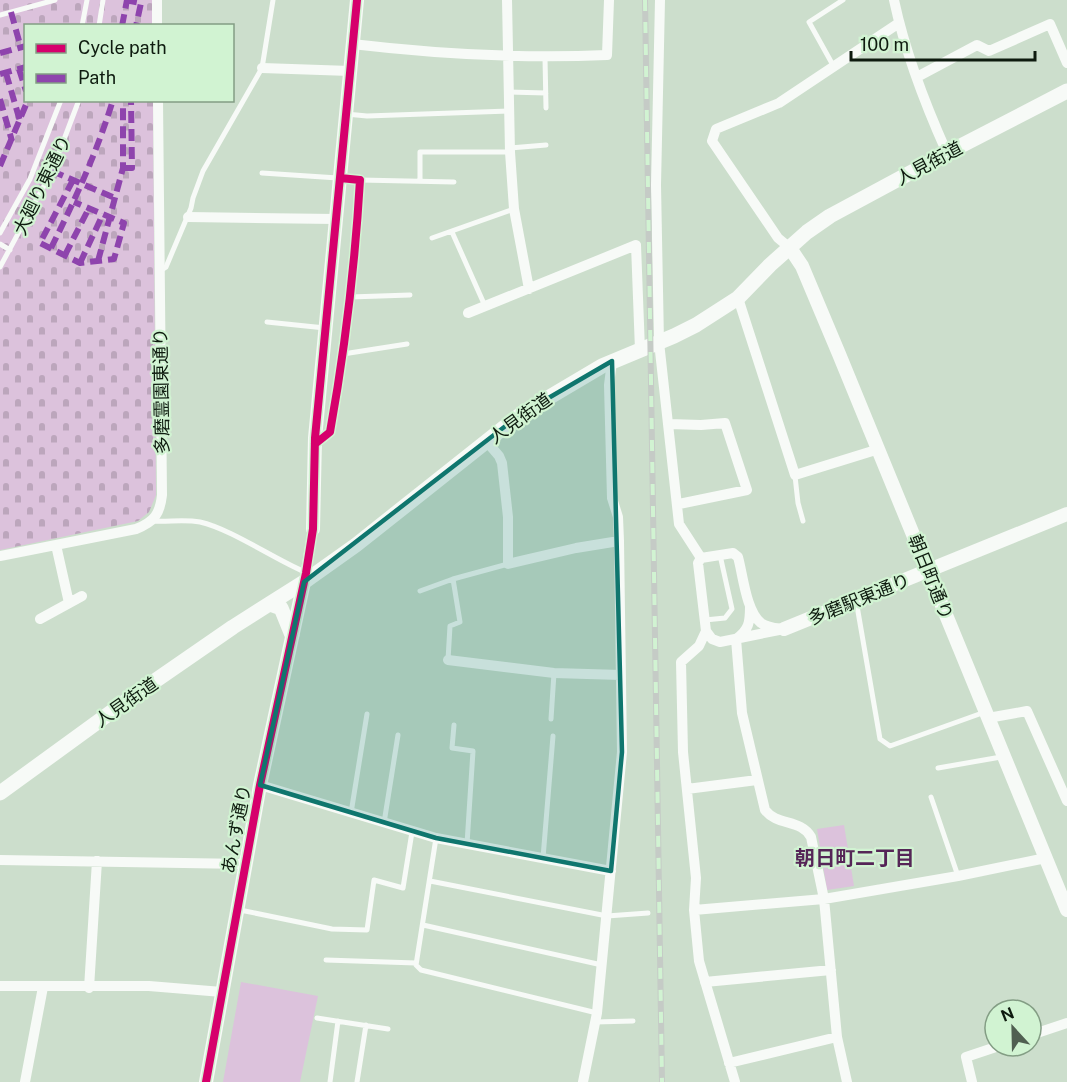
<svg xmlns="http://www.w3.org/2000/svg" width="1067" height="1082" font-family="'Public Sans','Noto Sans JP',sans-serif">
	<style>
		.cemetery { fill: url(#cemetery-stones) }
		.park { fill: #dcc2dc }
		.lines { fill: none; stroke-linecap: round; stroke-linejoin: round }
		.service { stroke: #f7faf7; stroke-width: 5 }
		.minor { stroke: #f7faf7; stroke-width: 10 }
		.tertiary { stroke: #f7faf7; stroke-width: 14 }
		.secondary { stroke: #f7faf7; stroke-width: 15 }
		.rail-casing { stroke: #c5cbc6; stroke-width: 6 }
		.rail { stroke: #d1f3d2; stroke-width: 4; stroke-dasharray: 11; stroke-linecap: butt }
		.quiet { stroke: #8e44ad; stroke-width: 6; stroke-dasharray: 12 6; stroke-linecap: butt }
		.cycleway-casing { stroke: #d1f3d2; stroke-width: 11 }
		.cycleway { stroke: #d6006c; stroke-width: 8 }
		.marked { fill: #0f766e; fill-opacity: 0.2; stroke: #0f766e; stroke-width: 4.5; stroke-linejoin: round }
		.labels { text-anchor: middle; dominant-baseline: central; stroke-width: 4.5; stroke-linejoin: round; paint-order: stroke }
		.street-label { font-size: 18px; fill: #0e1b0f; stroke: #d1f3d2 }
		.neighbourhood-label { font-size: 20px; font-weight: bold; fill: #552557; stroke: #d1f3d2 }
	</style>
	<defs>
		<pattern id="cemetery-stones" width="16" height="16" patternUnits="userSpaceOnUse" patternTransform="scale(1.5)"><rect width="16" height="16" fill="#dcc2dc"/><path d="M2 7V4a2 2 0 0 1 4 0v3zM10 15v-3a2 2 0 0 1 4 0v3z" fill="#bca6bc"/></pattern>
	</defs>
	<rect width="100%" height="100%" fill="#ccdecc"/>
	<!-- cemetery -->
	<path class="cemetery" d="M0,0H153V25L26,26V100L153,101L156,495L149,512L138,521L0,550Z"/>
	<!-- park -->
	<path class="park" d="M844,825L854,886L827,890L817,829Z
		M241,982L318,996L300,1082H223Z"/>
	<g class="lines">
		<!-- service -->
		<path class="service" d="M0,15L55,0
			M82,26L87,0
			M99,26L103,0
			M545,58L546,108
			M834,67L809,22L843,0
			M508,92L546,93
			M346,114L367,116L509,111
			M510,148L546,145
			M262,173L338,178
			M360,180L454,182
			M420,181V152H510
			M452,232L485,306
			M0,233L30,179L61,100
			M432,238L514,209
			M0,244L10,250
			M0,267L52,171L79,100
			M161,270L166,267L191,208L193,198L203,171L262,68L273,0
			M350,297L410,295
			M267,322L325,328
			M343,354L407,344
			M795,476L798,503L803,521
			M153,521C169,522 184,519 200,522C231,529 274,559 305,572
			M420,591L453,579
			M856,600L880,739L890,746L985,712
			M705,620L725,618L732,609L720,555
			M448,660L450,626L460,622L453,579L508,564
			M551,719L554,673
			M454,725L452,748L473,751L467,844
			M938,768L1001,757
			M931,797L958,876
			M351,813L367,714
			M384,823L398,735
			M436,838L416,965L421,970L597,1013
			M543,858L553,736
			M430,881L607,916L648,913
			M240,910L332,929L367,930L374,880L403,888L412,832
			M423,925L602,965
			M326,960L416,963
			M317,1018L388,1029
			M595,1022L633,1021
			M330,1082L338,1021
			M357,1082L366,1025"/>
		<!-- minor -->
		<path class="minor" d="M157,0V26
			M507,0L510,152L514,209L529,289
			M660,0L656,185L659,342L679,524L701,558
			M894,0C905,52 925,104 947,153
			M352,44C437,54 523,59 607,55L609,0
			M262,68L350,71
			M917,77L977,45L989,51L1050,24L1067,63
			M188,217L336,219
			M790,248L778,238L712,141L716,129L779,103L899,23
			M738,298L795,475L879,449
			M468,313L636,245L640,350
			M669,424L701,425L725,423L747,490L679,504
			M487,442L499,456L502,463L508,517V564L576,548L619,541
			M315,444L330,432C345,349 355,265 360,180L340,178
			M56,545L69,603
			M733,553L738,557C743,575 746,611 761,623C768,628 776,628 784,629L720,642L712,639L706,631L698,563L701,558Z
			M0,556L136,529C154,522 160,514 162,495L158,100
			M304,582L313,529
			M750,607C750,622 749,630 736,639L742,713L765,810C777,826 801,819 811,837L824,899L837,1037L847,1082
			M40,619L82,596
			M706,631L699,646L681,662L683,752L696,878L694,910L699,961L735,1082
			M448,660L554,673L621,675
			M988,718L1027,711L1067,801
			M260,785L436,838L611,871
			M687,789L757,780
			M0,860L245,864
			M694,910L824,899L958,876L1046,858
			M705,982L831,970
			M0,986H149L222,992
			M89,988L97,861
			M1031,1035L1067,1023
			M729,1063L837,1037
			M25,1082L43,987
			M583,1082L597,1013L622,752L619,541L618,517L612,498L609,385L612,361
			M972,1082L966,1057L999,1046"/>
		<!-- tertiary -->
		<path class="tertiary" d="M790,248L802,266L839,354L1067,910
			M313,529L315,438L357,0
			M784,629L1067,514
			M206,1082L260,785L304,582"/>
		<!-- secondary -->
		<path class="secondary" d="M270,604L281,608L292,635
			M0,793L136,694L233,627L304,582L356,545L521,414L602,366L674,336L696,325L738,298L770,265L807,232L830,216L947,153L1067,91"/>
		<defs>
			<path id="rail" d="M645,0L662,1082"/>
		</defs>
		<!-- rail casing -->
		<use href="#rail" class="rail-casing"/>
		<!-- rail -->
		<use href="#rail" class="rail"/>
		<!-- quiet -->
		<path class="quiet" d="M125,0L141,3L136,26
			M11,12L19,41L26,44
			M122,26L127,0
			M0,53L26,46
			M19,69L26,91
			M6,73L20,121
			M0,74L26,67
			M0,99L12,141
			M0,166L28,100
			M123,168H132L131,100
			M52,171L115,198
			M73,180L40,243L80,263L114,259L124,223L74,202
			M51,248C75,200 97,152 113,100
			M65,255L89,208
			M98,261L123,168V100
			M80,263L103,214"/>
		<defs>
			<path id="cycleway" d="M315,444L330,432C345,349 355,265 360,180L340,178
				M206,1082L260,785L306,573L313,529L315,438L357,0"/>
		</defs>
		<!-- cycleway casing -->
		<use href="#cycleway" class="cycleway-casing"/>
		<!-- cycleway -->
		<use href="#cycleway" class="cycleway"/>
	</g>
	<!-- marked area -->
	<path class="marked" d="M612,361L622,752L611,871L436,838L260,785L304,582L521,414Z"/>
	<g class="labels">
		<!-- street labels -->
		<g class="street-label">
			<text transform="translate(929 163) rotate(-28)">人見街道</text>
			<text transform="translate(42 185) rotate(-64)">大廻り東通り</text>
			<text transform="translate(161 391) rotate(-91)">多磨霊園東通り</text>
			<text transform="translate(520 418) rotate(-36)">人見街道</text>
			<text transform="translate(931 577) rotate(68)">朝日町通り</text>
			<text transform="translate(859 599) rotate(-22)">多磨駅東通り</text>
			<text transform="translate(126 702) rotate(-35)">人見街道</text>
			<text transform="translate(236 829) rotate(-79)">あんず通り</text>
		</g>
		<!-- neighbourhood labels -->
		<g class="neighbourhood-label">
			<text x="855" y="858">朝日町二丁目</text>
		</g>
	</g>
	<!-- legend -->
	<rect x="24" y="24" width="210" height="78" fill="#d1f3d2" stroke="#839d84" stroke-width="1.5"/>
	<rect x="36" y="44" width="30" height="9" fill="#d6006c" stroke="#839d84" stroke-width="1.5"/>
	<text x="78" y="54" font-size="18" fill="#0e1b0f">Cycle path</text>
	<rect x="36" y="74" width="30" height="9" fill="#8e44ad" stroke="#839d84" stroke-width="1.5"/>
	<text x="78" y="84" font-size="18" fill="#0e1b0f">Path</text>
	<!-- north arrow -->
	<g transform="translate(1013 1028) rotate(338)"><circle r="28" fill="#d1f3d2" stroke="#839d84" stroke-width="1.5"/>
	<path d="M0-4.5L10 22L0 15L-10 22Z" fill="#505f51"/>
	<text y="-9" font-size="16" font-weight="bold" text-anchor="middle" fill="#0e1b0f">N</text>
	</g>
	<!-- scale -->
	<path d="M851 51v9h184v-9" fill="none" stroke="#0e1b0f" stroke-width="3"/>
	<text x="860" y="51" font-size="18" fill="#0e1b0f" stroke="#d1f3d2" stroke-width="4.5" paint-order="stroke">100 m</text>
</svg>
